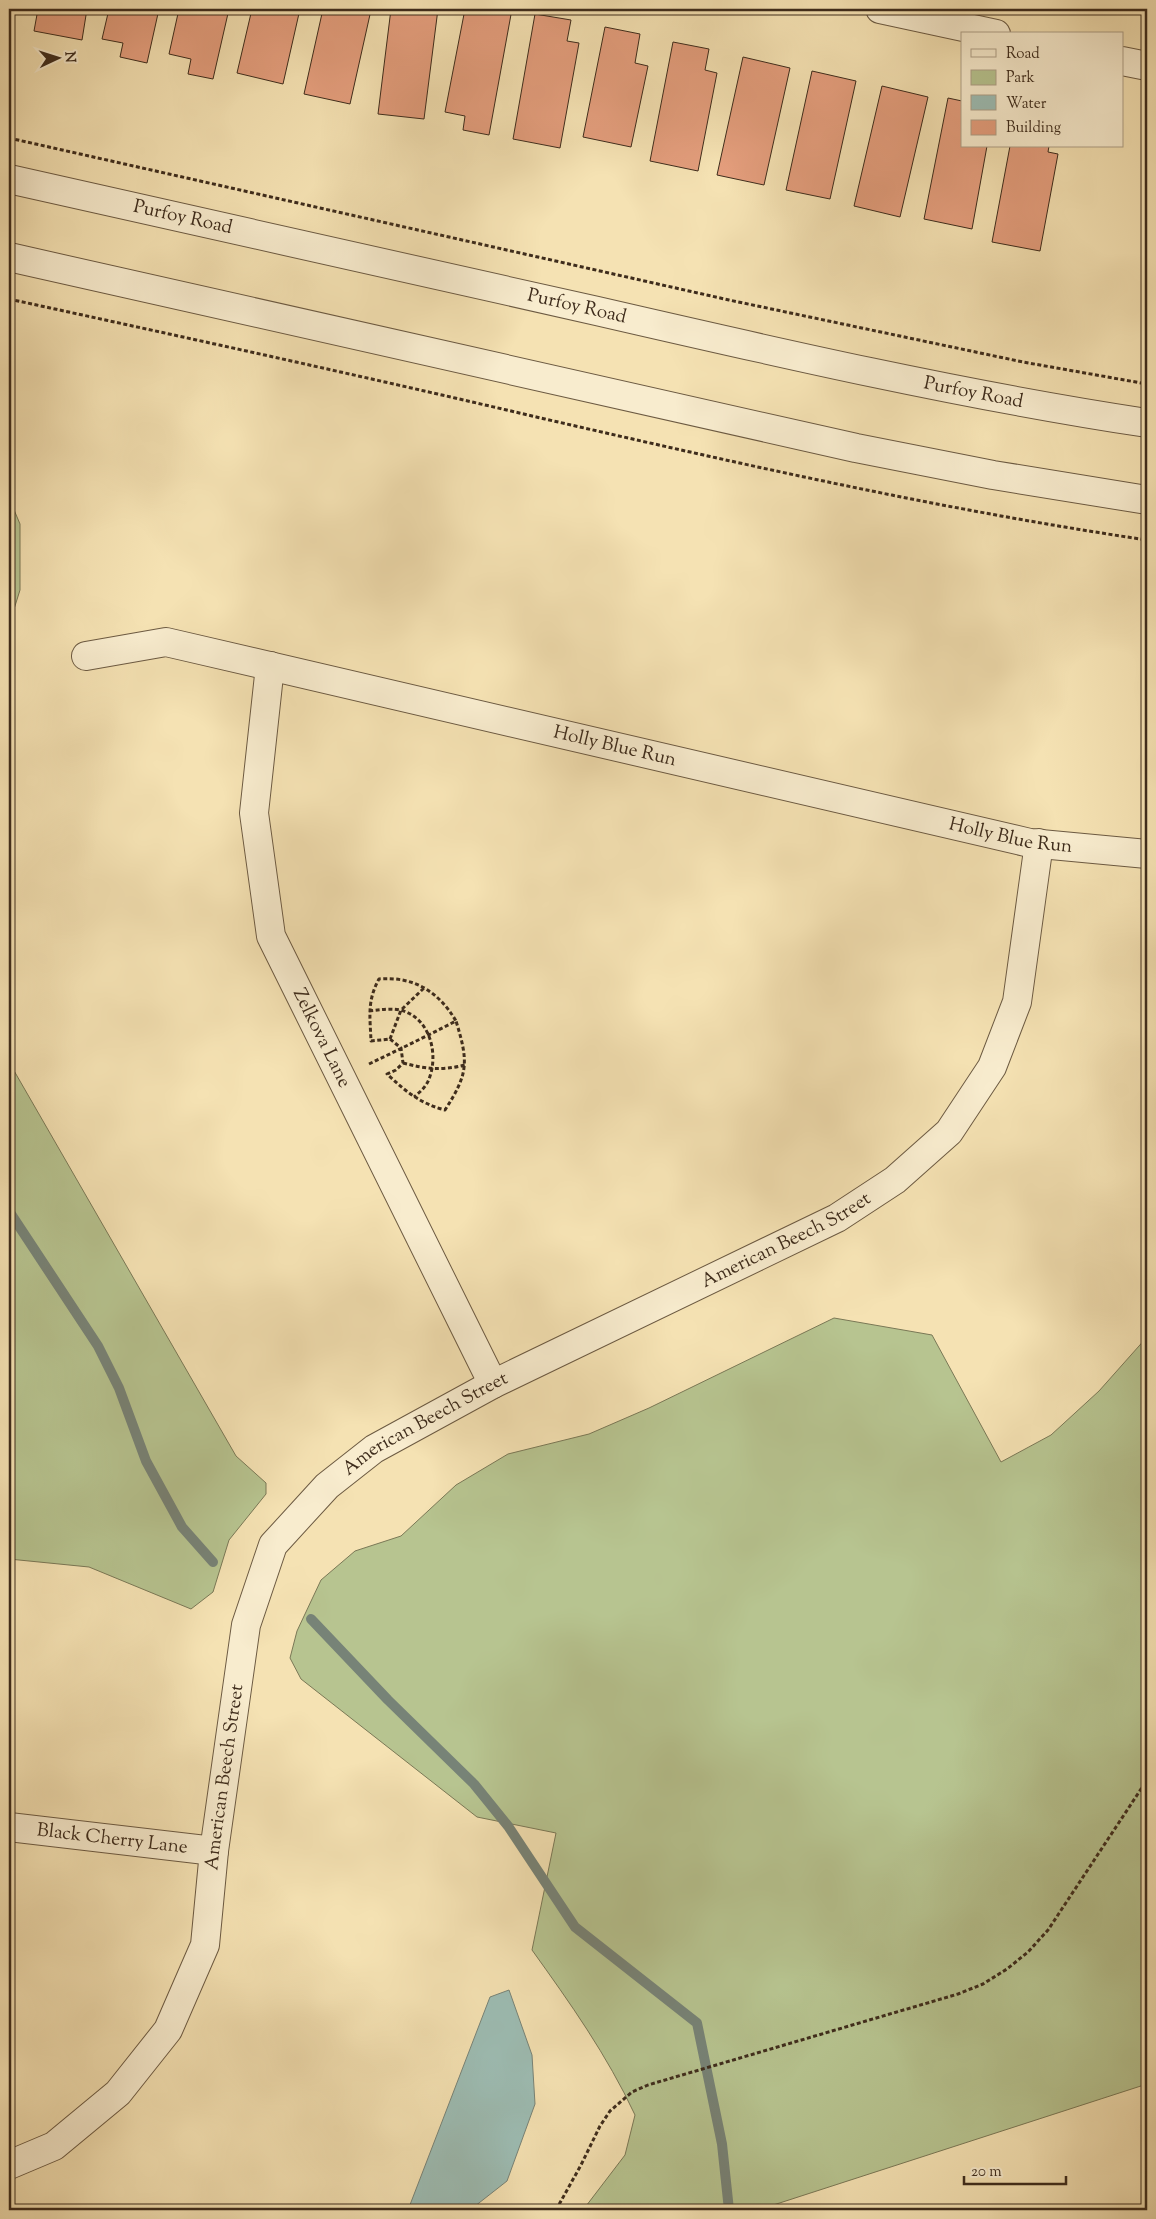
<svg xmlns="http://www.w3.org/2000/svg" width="1156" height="2219" font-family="'Sorts Mill Goudy',serif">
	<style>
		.green { fill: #b7c490; stroke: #7a7856 }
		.water { fill: #9dbdb4; stroke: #778377 }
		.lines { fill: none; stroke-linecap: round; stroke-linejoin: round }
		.stream { stroke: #778377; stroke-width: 10 }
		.building { fill: #e49e7d; stroke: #3e2c1c }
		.minor-casing { stroke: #6c5a42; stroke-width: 30 }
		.tertiary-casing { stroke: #6c5a42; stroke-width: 30 }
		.path { stroke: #3e2c1c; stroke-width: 3; stroke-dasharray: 4 2.5; stroke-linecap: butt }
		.minor { stroke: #f8ecce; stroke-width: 28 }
		.tertiary { stroke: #f8ecce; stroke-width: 28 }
		.labels { text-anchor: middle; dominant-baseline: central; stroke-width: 4; stroke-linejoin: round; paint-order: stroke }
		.street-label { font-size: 19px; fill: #3e2c1c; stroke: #f8ecce }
	</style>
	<rect width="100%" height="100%" fill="#f5e2b3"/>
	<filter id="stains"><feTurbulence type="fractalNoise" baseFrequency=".004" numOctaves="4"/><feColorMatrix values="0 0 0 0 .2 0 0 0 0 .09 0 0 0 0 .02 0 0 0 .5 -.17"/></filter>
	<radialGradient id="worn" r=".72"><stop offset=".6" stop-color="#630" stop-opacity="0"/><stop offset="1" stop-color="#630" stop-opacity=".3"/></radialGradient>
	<!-- green -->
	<path class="green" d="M9,498L20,524V590L9,625Z
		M9,1062L236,1456L266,1483V1494L229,1540L213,1592L191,1609L89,1567L9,1559Z
		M834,1318L932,1335L1001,1462L1051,1435L1099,1391L1147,1337V2084L758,2210H583L625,2155L635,2115C607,2055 570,2003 532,1950L556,1833L477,1817L301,1679L290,1658L297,1631L321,1580L355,1551L401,1536L456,1485L508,1454L589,1434L649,1408Z"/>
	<!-- water -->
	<path class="water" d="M509,1990L532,2055L535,2104L507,2181L470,2210H408L490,1997Z"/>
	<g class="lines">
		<!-- stream -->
		<path class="stream" d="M9,1211L98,1346L119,1388L146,1461L182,1527L213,1562
			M311,1619L388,1700L474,1784L508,1826L575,1927L697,2023L722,2144L729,2210"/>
	</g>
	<!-- building -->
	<path class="building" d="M9,9H15L12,26L9,25Z
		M38,9H87L82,40L34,31Z
		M109,9H159L147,63L120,57L123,43L102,39Z
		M179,9H229L213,79L188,74L191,59L169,54Z
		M252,9H300L283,84L237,73Z
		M323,9L371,10L350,104L304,94Z
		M391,9H438L424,119L378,114Z
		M465,9H512L489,135L463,130L465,116L445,112Z
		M535,14L571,20L567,41L579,43L560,148L513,139Z
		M605,27L640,34L635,63L648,66L631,147L583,137Z
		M673,42L709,49L705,70L717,73L698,171L650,161Z
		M743,57L790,68L764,185L717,175Z
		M812,71L856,81L830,199L786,190Z
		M882,86L928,97L900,217L854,206Z
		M948,98L962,101V146H987L972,229L924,219Z
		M1010,146H1049L1048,152L1058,154L1040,251L992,242Z"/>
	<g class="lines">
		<defs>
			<g id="minor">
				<path d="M880,9L996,34"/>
				<path d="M1122,61L1147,66"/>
				<path id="s1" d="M86,656L166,642L1030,843L1147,854"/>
				<path id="s2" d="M270,666L254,813L271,936L493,1384"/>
				<path id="s3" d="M9,1827L214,1851"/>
				<path id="s4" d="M9,2165L54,2146L118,2093L168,2030L205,1945L214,1851L246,1625L273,1545L327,1486L374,1449L493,1384L837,1218L895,1180L949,1132L992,1067L1017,1002L1039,843"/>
			</g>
			<g id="tertiary">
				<path id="s5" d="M9,179C205,222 401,266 597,311C779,353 962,395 1147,423"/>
				<path d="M9,257L856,448L993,475L1147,500"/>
			</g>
		</defs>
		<!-- minor casing -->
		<use href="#minor" class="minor-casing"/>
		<!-- tertiary casing -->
		<use href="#tertiary" class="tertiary-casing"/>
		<!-- path -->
		<path class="path" d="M9,138L729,300L1023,362L1147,384
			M9,299C188,338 367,377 545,419C745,465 944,510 1147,540
			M369,1011C380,1010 389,1008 400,1010C430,1017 439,1054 429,1079C426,1087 420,1092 414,1097
			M390,1039L401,1010L424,988
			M403,1063C427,1069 440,1071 465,1065
			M369,1064C398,1050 427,1036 456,1021C439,992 414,976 379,979C367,1001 370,1016 371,1041L390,1039L401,1048L403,1063L396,1070L387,1074C405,1091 421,1104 445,1110C468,1074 469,1063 456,1021
			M556,2210L581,2165L600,2126L610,2111L632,2092L648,2085L958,1994L983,1984L1007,1969L1028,1952L1048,1930L1147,1780"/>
		<!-- minor -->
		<use href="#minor" class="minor"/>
		<!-- tertiary -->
		<use href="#tertiary" class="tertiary"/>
	</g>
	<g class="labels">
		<!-- street labels -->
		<g class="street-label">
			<text stroke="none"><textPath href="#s5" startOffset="178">Purfoy Road</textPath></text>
			<text stroke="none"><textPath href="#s5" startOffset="582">Purfoy Road</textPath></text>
			<text stroke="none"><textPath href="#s5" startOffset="988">Purfoy Road</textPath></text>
			<text stroke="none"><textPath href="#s1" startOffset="542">Holly Blue Run</textPath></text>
			<text stroke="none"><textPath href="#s1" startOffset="948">Holly Blue Run</textPath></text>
			<text stroke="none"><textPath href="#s2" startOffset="386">Zelkova Lane</textPath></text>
			<text stroke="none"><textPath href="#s4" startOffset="1314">American Beech Street</textPath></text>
			<text stroke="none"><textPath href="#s4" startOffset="909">American Beech Street</textPath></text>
			<text stroke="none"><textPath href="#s4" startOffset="474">American Beech Street</textPath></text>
			<text stroke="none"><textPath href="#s3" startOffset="104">Black Cherry Lane</textPath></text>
		</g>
	</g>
	<!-- margin -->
	<rect width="1156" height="2219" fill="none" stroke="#f5e2b3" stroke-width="30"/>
	<rect x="10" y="10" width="1136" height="2199" fill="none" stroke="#3e2c1c" stroke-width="2.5"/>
	<rect x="15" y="15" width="1126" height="2189" fill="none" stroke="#3e2c1c"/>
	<!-- legend -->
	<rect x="961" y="32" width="162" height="115" fill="#f8ecce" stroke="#ae9f87"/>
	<rect x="971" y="49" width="25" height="8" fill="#f8ecce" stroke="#ae9f87"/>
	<text x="1006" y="58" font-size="15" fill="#3e2c1c">Road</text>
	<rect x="971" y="70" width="25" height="15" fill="#b7c490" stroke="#ae9f87"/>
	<text x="1006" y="82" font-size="15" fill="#3e2c1c">Park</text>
	<rect x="971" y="95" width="25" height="15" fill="#9dbdb4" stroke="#ae9f87"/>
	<text x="1006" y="108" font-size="15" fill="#3e2c1c">Water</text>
	<rect x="971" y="120" width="25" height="15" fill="#e49e7d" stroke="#ae9f87"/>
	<text x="1006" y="132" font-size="15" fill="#3e2c1c">Building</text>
	<!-- north arrow -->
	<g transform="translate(58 58) rotate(86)" stroke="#f8ecce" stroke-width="4" paint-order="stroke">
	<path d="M0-4L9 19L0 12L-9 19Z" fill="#3e2c1c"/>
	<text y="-8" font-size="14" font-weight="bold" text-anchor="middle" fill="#3e2c1c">N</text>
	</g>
	<!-- scale -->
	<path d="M964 2176v8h102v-8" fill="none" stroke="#3e2c1c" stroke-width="2.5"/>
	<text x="971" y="2176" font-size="15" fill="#3e2c1c" stroke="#f8ecce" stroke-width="4" paint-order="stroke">20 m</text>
	<rect width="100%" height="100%" filter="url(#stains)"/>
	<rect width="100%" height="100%" fill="url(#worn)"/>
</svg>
